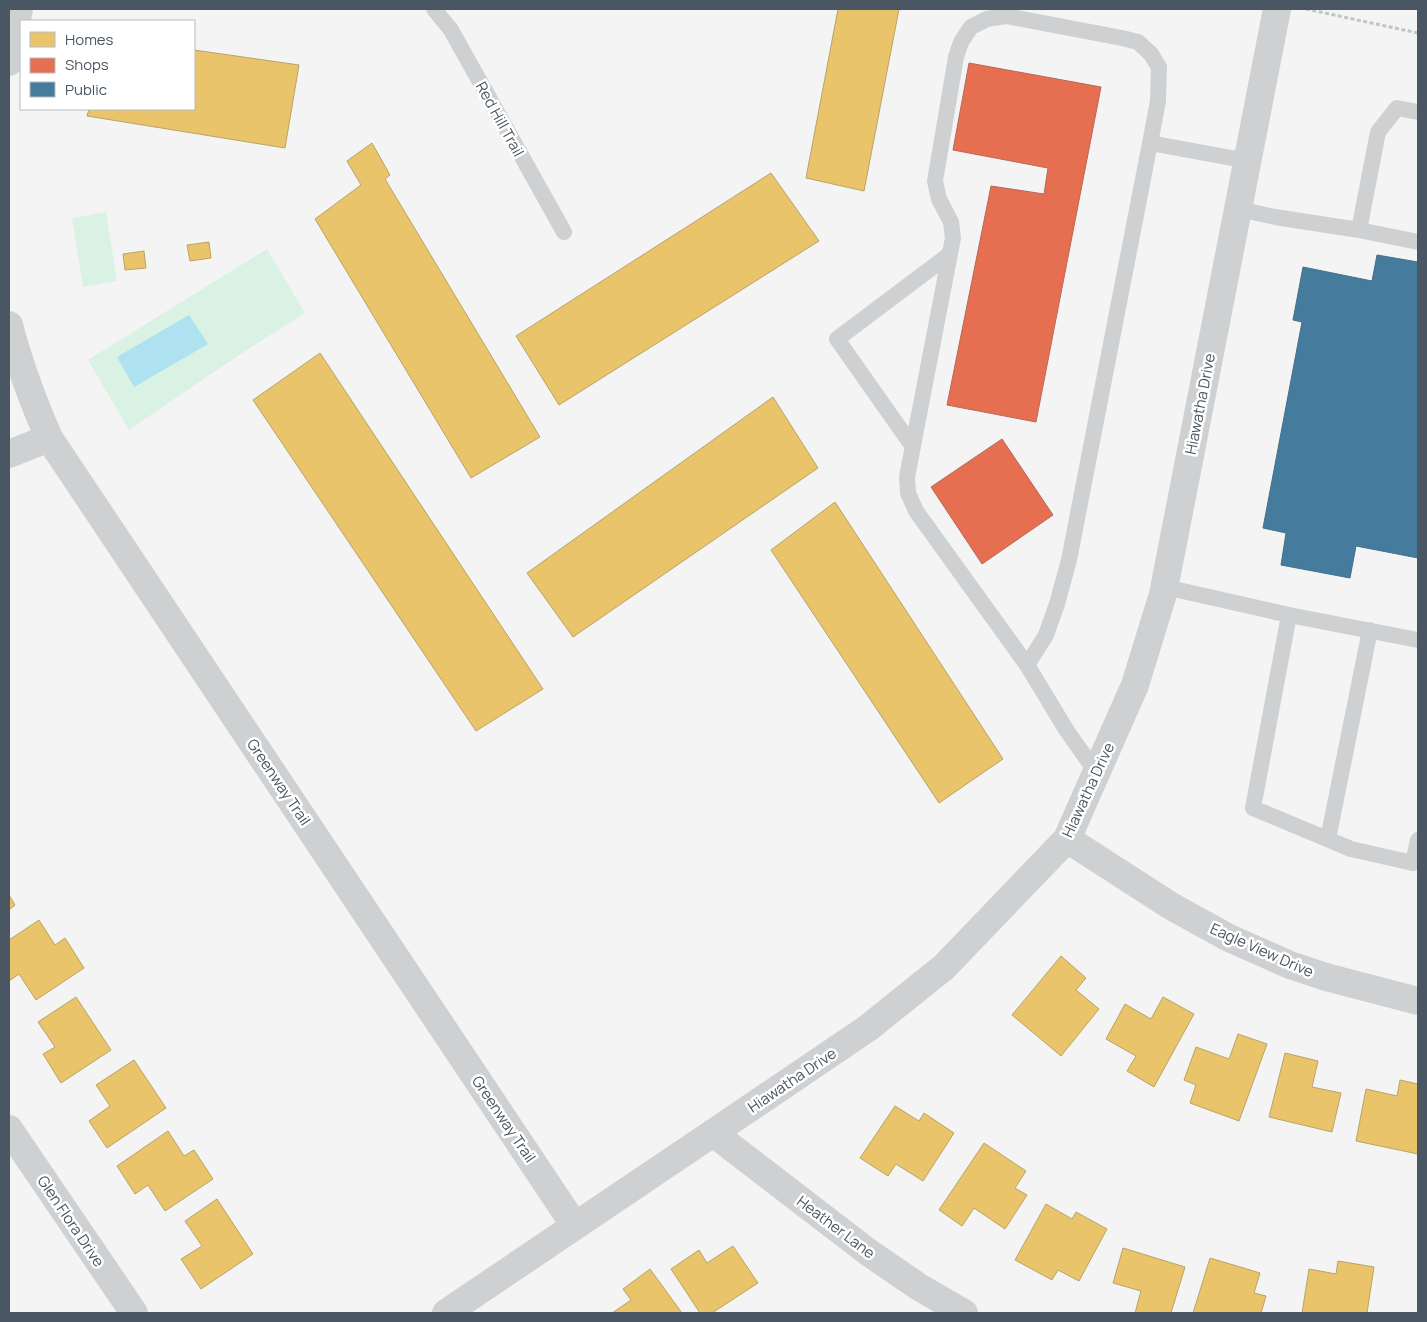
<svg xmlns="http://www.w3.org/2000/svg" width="1427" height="1322" font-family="Manrope,sans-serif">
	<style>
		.green { fill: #d9f2e3 }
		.water { fill: #aee2f0 }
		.homes { fill: #e9c46a; stroke: #b9a367 }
		.shops { fill: #e76f51; stroke: #b86856 }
		.public { fill: #457b9d; stroke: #46708b }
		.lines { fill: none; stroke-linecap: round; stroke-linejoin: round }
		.path { stroke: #bcc7c4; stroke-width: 3; stroke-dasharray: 4 2.5; stroke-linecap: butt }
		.lane { stroke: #ced0d2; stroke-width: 16 }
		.street { stroke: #ced0d2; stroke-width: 28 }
		.labels { text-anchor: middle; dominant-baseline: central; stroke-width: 5; stroke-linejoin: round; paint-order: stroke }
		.street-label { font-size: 15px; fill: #4a5661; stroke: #fff }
	</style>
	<rect width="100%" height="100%" fill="#f4f4f4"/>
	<!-- green -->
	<path class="green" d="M106,212L117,281L83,287L72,218Z
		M267,249L305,313L239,355L129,430L88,360Z"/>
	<!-- water -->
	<path class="water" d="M189,315L208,344L134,387L117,357Z"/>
	<!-- homes -->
	<path class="homes" d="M838,9H899L864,191L806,178Z
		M194,50L299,65L285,148L87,116L89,109H194Z
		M372,143L390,175L385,179L540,437L471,478L315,219L361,185L347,161Z
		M771,173L819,241L559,405L516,336Z
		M209,242L211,258L190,261L187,245Z
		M144,251L146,268L125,270L123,254Z
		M320,353L543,689L476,731L253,400Z
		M773,397L818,468L573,637L527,573Z
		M835,502L1003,759L939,803L771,550Z
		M9,895L15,905L9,910Z
		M39,920L55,945L65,938L84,968L36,1000L19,974L9,981V940Z
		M1061,956L1086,978L1076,990L1099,1009L1061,1056L1012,1015Z
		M76,997L111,1050L61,1083L43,1054L55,1047L38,1022Z
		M1163,997L1194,1014L1154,1087L1127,1071L1136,1056L1106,1039L1125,1004L1151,1019Z
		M1238,1034L1267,1044L1239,1121L1190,1103L1196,1085L1184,1080L1196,1047L1229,1059Z
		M1285,1053L1318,1061L1312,1087L1341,1093L1332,1132L1269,1117Z
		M134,1060L166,1108L107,1148L89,1121L110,1106L96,1085Z
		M1400,1080L1418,1084V1154L1356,1141L1366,1089L1397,1096Z
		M895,1106L919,1121L924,1113L954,1133L923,1181L896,1164L888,1176L860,1158Z
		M168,1131L184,1156L194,1150L213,1179L165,1211L148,1185L135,1194L117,1166Z
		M984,1143L1026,1171L1015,1188L1027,1195L1005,1229L974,1208L962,1226L939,1210Z
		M217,1199L253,1254L201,1289L181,1259L202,1246L185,1221Z
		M1046,1204L1072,1219L1076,1212L1107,1229L1079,1281L1058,1270L1052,1280L1015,1260Z
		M733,1246L758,1283L712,1313H700L671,1269L699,1250L707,1263Z
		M1123,1248L1185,1267L1171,1313H1135L1141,1291L1113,1283Z
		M1210,1258L1260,1273L1254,1293L1266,1296L1261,1313H1193Z
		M1338,1261L1374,1267L1367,1313H1302L1309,1269L1336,1274Z
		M650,1269L682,1313H612L631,1300L623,1289Z"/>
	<!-- shops -->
	<path class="shops" d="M969,63L1101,87L1036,422L947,405L991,186L1044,194L1048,168L953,150Z
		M1002,439L1053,515L982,564L931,487Z"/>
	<!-- public -->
	<path class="public" d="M1377,255L1418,262V558L1356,546L1350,578L1281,565L1286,533L1263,528L1302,322L1293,320L1303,267L1372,281Z"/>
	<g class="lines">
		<!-- path -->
		<path class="path" d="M1306,9L1418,33"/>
		<!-- lane -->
		<path class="lane" d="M434,9L451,30L564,232
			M1239,209L1275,217L1359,230L1378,132L1397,108L1418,112
			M1359,230L1418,242
			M913,447L837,339L950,254
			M1165,587L1289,615L1253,808L1351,849L1413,863L1418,840
			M1289,615L1418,640
			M1027,665L916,511L908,493L907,477L953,238L951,222L939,199L935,181L956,57L961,42L971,27L987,19L1006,16L1122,38L1138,42L1151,54L1159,67L1158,101L1150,143
			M1096,772L1067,731L1027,665L1046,635L1057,604L1069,560L1150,143L1248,161
			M1328,839L1370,630"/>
		<!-- street -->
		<path class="street" d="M9,62L19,9
			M9,325C19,364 33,401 49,438L575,1226
			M9,454L49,438
			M1067,839L1171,906L1229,938L1290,965L1326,977L1418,1001
			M9,1129L134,1313
			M713,1133L868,1252L919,1287L964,1313
			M446,1313L713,1133L868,1028L944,967L1067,839L1135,685L1163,594L1277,9"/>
	</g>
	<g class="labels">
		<!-- street labels -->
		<g class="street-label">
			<text transform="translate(500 119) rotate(61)">Red Hill Trail</text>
			<text transform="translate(1200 404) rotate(-79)">Hiawatha Drive</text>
			<text transform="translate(279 782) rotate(56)">Greenway Trail</text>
			<text transform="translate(1088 790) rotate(-65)">Hiawatha Drive</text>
			<text transform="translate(1262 950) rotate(24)">Eagle View Drive</text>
			<text transform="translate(792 1080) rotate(-34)">Hiawatha Drive</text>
			<text transform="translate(504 1119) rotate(56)">Greenway Trail</text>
			<text transform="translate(71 1221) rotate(56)">Glen Flora Drive</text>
			<text transform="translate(836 1227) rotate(37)">Heather Lane</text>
		</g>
	</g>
	<!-- border -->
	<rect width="1427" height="1322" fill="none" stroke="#4a5661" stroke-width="20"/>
	<!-- legend -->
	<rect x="20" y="20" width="175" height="90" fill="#ffffff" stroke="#b7bbc0"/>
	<rect x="30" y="32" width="25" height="15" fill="#e9c46a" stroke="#b7bbc0"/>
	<text x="65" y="45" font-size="15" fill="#4a5661">Homes</text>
	<rect x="30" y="58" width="25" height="15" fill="#e76f51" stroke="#b7bbc0"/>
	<text x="65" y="70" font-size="15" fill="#4a5661">Shops</text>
	<rect x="30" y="82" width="25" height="15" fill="#457b9d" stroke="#b7bbc0"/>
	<text x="65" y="95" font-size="15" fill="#4a5661">Public</text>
</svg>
